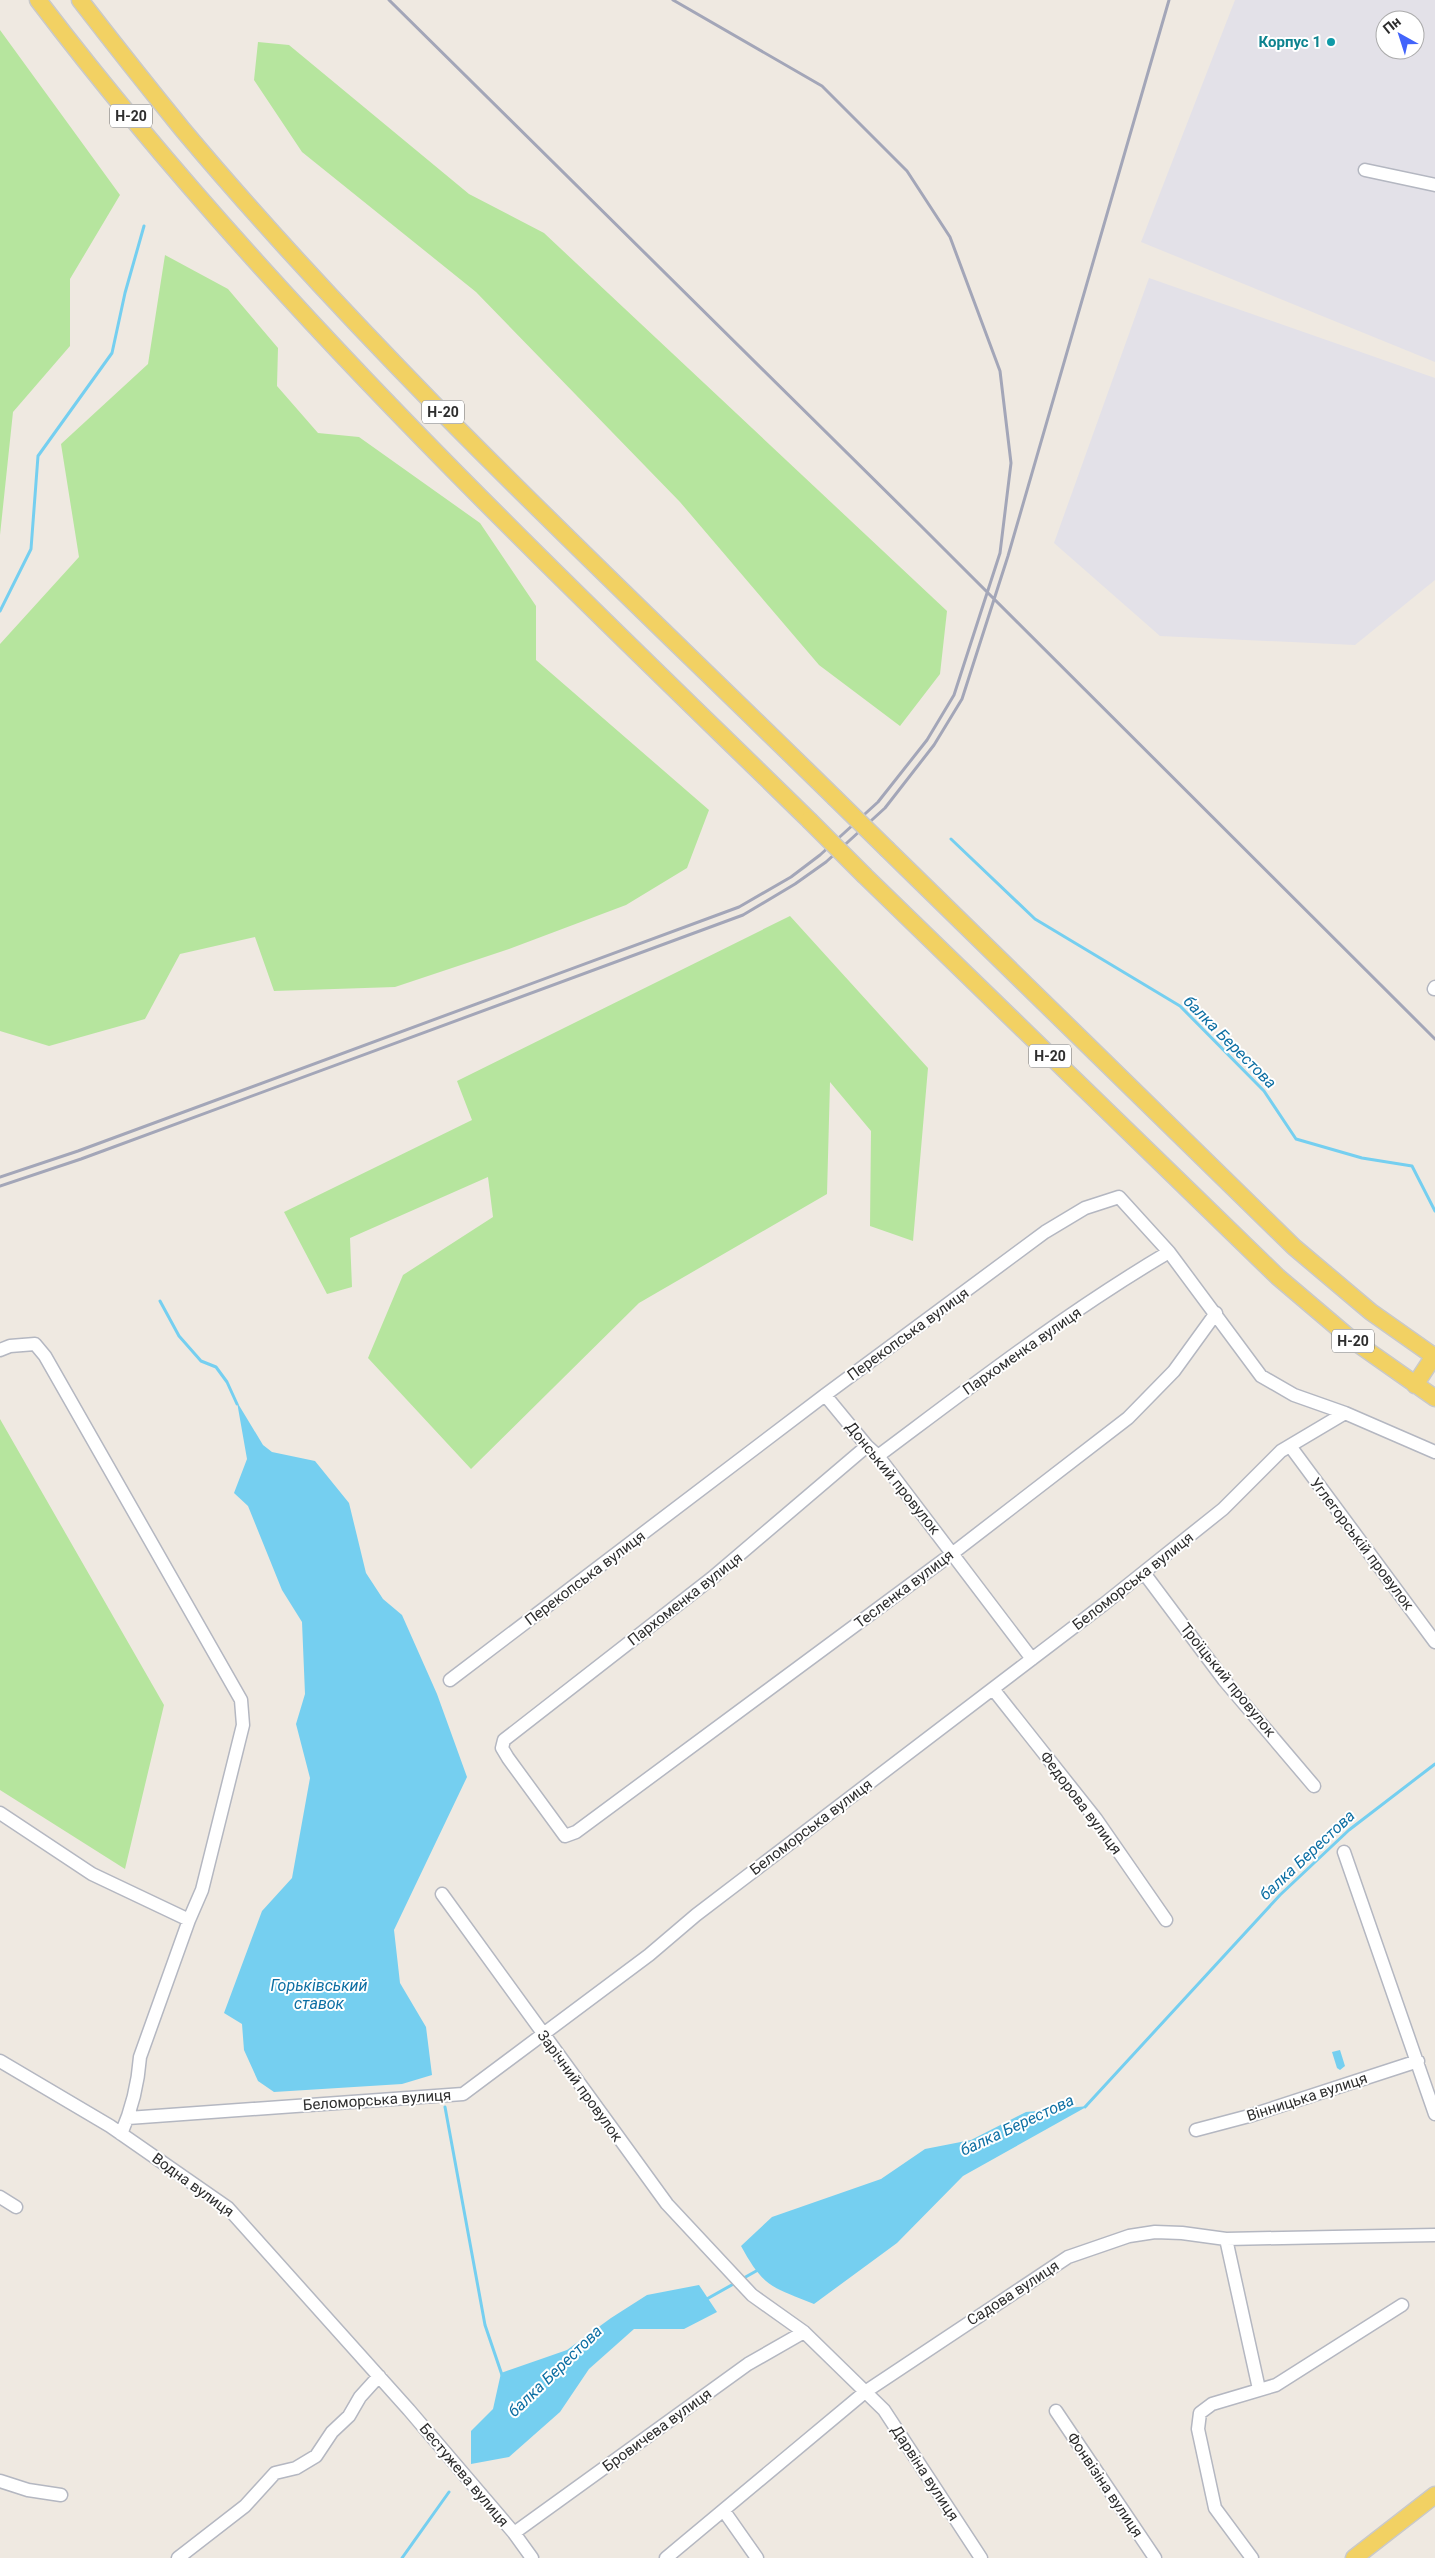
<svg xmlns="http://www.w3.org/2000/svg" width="1435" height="2558" font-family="Roboto,sans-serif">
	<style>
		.industrial { fill: #e3e1e8; fill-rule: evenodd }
		.green { fill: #b6e59e }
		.water { fill: #75cff0 }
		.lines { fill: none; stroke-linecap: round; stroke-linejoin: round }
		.stream { stroke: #75cff0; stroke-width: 3 }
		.minor-casing { stroke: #b4b7c1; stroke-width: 15 }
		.major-casing { stroke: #c9c9c9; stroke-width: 19 }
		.minor { stroke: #fff; stroke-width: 12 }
		.major { stroke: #f2d163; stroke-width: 16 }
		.rail { stroke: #a3a6b8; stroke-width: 3 }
		.major-bridge-casing { stroke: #c9c9c9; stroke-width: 19; stroke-linecap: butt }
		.major-bridge { stroke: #f2d163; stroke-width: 16 }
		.culture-dot { fill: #0f9aa8; stroke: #fff; stroke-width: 2 }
		.labels { text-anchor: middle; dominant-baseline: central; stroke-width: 4; stroke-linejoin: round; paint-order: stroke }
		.shield { fill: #fff; stroke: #6d6d6d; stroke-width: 1 }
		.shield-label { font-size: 14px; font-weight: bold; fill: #2e2e2e }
		.culture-label { font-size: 15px; font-weight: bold; fill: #0d838f; stroke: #fff; text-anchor: end }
		.street-label { font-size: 15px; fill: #2e2e2e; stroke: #fff }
		.water-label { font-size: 16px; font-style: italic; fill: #0d6fa3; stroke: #fff }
	</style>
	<rect width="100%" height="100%" fill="#efe9e1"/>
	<!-- industrial -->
	<path class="industrial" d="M1235,0H1435V362L1141,242ZM1385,20H1415V50H1385Z
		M1149,278L1435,378V580L1355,645L1160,636L1054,543Z"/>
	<!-- green -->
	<path class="green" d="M0,30L120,195L70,279V346L13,412L0,535Z
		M258,42L289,45L469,194L544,233L947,611L940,674L900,726L819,665L680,502L476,292L302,152L254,80Z
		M165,255L228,289L278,348L277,386L318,433L359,437L480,523L536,606V660L709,810L687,868L626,905L509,949L395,987L274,991L255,937L180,954L145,1019L49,1046L0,1031V644L79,557L61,444L148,364Z
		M790,916L928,1068L913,1241L870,1226L871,1131L830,1082L827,1194L639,1303L471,1469L368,1358L403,1275L493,1217L488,1177L350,1238L352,1287L327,1294L284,1212L472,1120L457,1081Z
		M0,1419L164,1705L125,1869L0,1790Z"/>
	<!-- water -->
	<path class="water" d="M237,1402L263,1445L272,1452L315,1461L349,1503L366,1573L383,1599L402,1615L437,1694L467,1777L394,1930L400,1983L426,2027L432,2075L402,2084L274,2092L258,2081L244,2050L242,2024L224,2013L262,1911L292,1878L310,1778L296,1724L305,1694L302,1622L282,1590L248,1506L234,1493L247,1459Z
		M1340,2050L1345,2066L1340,2070L1337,2068L1332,2052Z
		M1088,2106L963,2176L897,2243L814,2304C772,2287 764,2288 741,2246L772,2217L881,2179L925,2149L971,2140L1026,2112Z
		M699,2285L717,2312L684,2329H634L589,2369L560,2412L509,2457L471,2464V2431L493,2409L501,2373L567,2350L611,2318L647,2295Z"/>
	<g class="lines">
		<!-- stream -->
		<path class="stream" d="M0,611L31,549L38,456L112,353L125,293L144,226
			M951,839L1035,919L1180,1006L1264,1091L1296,1139L1362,1158L1412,1166L1435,1211
			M160,1301L179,1336L201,1361L216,1367L227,1382L237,1404
			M445,2107L485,2325L502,2375
			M1085,2107L1280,1895L1349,1830L1435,1764
			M742,2279L758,2270
			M705,2300L737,2282
			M402,2558L449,2492"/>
		<defs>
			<path id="minor" d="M1365,170L1435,185
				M1434,989L1435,987
				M0,1350L10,1346L35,1344L45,1356L241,1700L243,1725L202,1890L189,1920L140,2057C138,2084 132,2109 121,2134
				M825,1395L867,1446L878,1456L1032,1659
				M867,1446L712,1578L504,1740L502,1748L508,1758L565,1836L576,1832L953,1553L1128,1418L1174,1371L1216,1313
				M1290,1446L1435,1642
				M878,1456C973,1385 1067,1312 1169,1252
				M1144,1573L1224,1680L1314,1786
				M450,1680L825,1395L1045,1232L1085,1208L1119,1197L1169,1252L1261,1376L1294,1395L1345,1413
				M993,1689L1096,1819L1166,1920
				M0,1813L92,1874L189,1920
				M1344,1852L1435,2114
				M442,1894L667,2204L752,2295L804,2332L884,2410L981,2558
				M0,2061L110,2126L228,2208L409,2410L514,2533L532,2558
				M128,2118L463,2094L649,1955L696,1915L1104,1604L1223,1509L1281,1451L1345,1413L1435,1452
				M1196,2130L1249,2116L1418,2061
				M0,2197L16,2207
				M1226,2239L1259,2389
				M1056,2411L1155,2558
				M0,2481L28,2490L61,2495
				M724,2511L757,2558
				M514,2533L748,2364L804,2332
				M178,2558L245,2506L275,2473L296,2468L316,2456L332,2432L349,2416L360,2397L379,2376
				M666,2558L865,2392L1068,2257L1129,2236L1155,2232L1182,2233L1226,2239L1435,2235
				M1252,2558L1215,2508L1198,2429L1200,2413L1212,2404L1276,2385L1402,2305"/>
			<path id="major" d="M38,0C266,300 541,558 809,820
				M80,0C114,44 148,87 183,130C383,368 613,580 834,797
				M888,850L1294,1247L1371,1312L1435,1357
				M865,876L1278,1277L1351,1339L1435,1398
				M1415,1385L1434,1356
				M1354,2558L1435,2495"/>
		</defs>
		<!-- minor casing -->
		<use href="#minor" class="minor-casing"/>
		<!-- major casing -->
		<use href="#major" class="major-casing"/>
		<!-- minor -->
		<use href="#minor" class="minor"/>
		<!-- major -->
		<use href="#major" class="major"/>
		<!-- rail -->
		<path class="rail" d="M389,0L922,527L1435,1039
			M0,1177L78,1151L739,907L791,877L820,855L878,802L927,740L954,695L1000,553L1011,463L1000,371L950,237L907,171L822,86L673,0
			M0,1186L81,1159L743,915L795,884L826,862L885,808L934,745L962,699L1008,556L1169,0"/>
		<defs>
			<path id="major-bridge" d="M834,797L888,850
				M809,820L865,876"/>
		</defs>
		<!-- major-bridge casing -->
		<use href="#major-bridge" class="major-bridge-casing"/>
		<!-- major-bridge -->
		<use href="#major-bridge" class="major-bridge"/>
	</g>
	<!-- markers -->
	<circle class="culture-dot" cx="1331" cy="42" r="5"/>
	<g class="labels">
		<!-- shield labels -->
		<g class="shield">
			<rect x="110" y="104.5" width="42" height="23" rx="4"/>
			<rect x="422" y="400.5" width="42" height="23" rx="4"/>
			<rect x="1029" y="1044.5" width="42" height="23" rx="4"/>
			<rect x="1332" y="1329.5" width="42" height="23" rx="4"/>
		</g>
		<g class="shield-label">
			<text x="131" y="116">Н-20</text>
			<text x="443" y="412">Н-20</text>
			<text x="1050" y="1056">Н-20</text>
			<text x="1353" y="1341">Н-20</text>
		</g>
		<!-- culture labels -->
		<g class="culture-label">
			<text x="1321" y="42">Корпус 1</text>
		</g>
		<!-- street labels -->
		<g class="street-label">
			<text transform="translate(908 1334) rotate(-36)">Перекопська вулиця</text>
			<text transform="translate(1022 1351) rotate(-35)">Пархоменка вулиця</text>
			<text transform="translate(893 1478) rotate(51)">Донський провулок</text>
			<text transform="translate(1362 1544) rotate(53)">Углегорськiй провулок</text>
			<text transform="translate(585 1578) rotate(-37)">Перекопська вулиця</text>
			<text transform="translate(1133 1581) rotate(-38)">Беломорська вулиця</text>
			<text transform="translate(904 1589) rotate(-37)">Тесленка вулиця</text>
			<text transform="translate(685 1599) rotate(-38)">Пархоменка вулиця</text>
			<text transform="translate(1228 1680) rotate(51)">Троїцький провулок</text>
			<text transform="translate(1081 1803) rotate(53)">Федорова вулиця</text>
			<text transform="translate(811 1827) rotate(-37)">Беломорська вулиця</text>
			<text transform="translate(580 2086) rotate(54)">Зарічний провулок</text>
			<text transform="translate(1307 2097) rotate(-18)">Вінницька вулиця</text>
			<text transform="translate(377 2100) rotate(-4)">Беломорська вулиця</text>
			<text transform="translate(193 2185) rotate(36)">Водна вулиця</text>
			<text transform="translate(1013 2293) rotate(-33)">Садова вулиця</text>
			<text transform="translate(657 2430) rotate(-36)">Бровичева вулиця</text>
			<text transform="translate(925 2473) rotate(57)">Дарвіна вулиця</text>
			<text transform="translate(464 2475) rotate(50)">Бестужева вулиця</text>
			<text transform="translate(1105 2485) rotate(56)">Фонвізіна вулиця</text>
		</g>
		<!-- water labels -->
		<g class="water-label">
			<text transform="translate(1230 1042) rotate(45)">балка Берестова</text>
			<text transform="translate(1307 1855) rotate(-43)">балка Берестова</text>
			<text x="319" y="1985">Горьківський<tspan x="319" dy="18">ставок</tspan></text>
			<text transform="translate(1017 2125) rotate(-25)">балка Берестова</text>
			<text transform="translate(555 2371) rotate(-44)">балка Берестова</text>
		</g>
	</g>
	<!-- north arrow -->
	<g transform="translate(1400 35) rotate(321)"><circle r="24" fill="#ffffff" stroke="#ababab"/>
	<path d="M0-4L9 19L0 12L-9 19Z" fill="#4264fb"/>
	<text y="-8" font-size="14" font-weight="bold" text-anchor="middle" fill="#2e2e2e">Пн</text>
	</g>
</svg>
